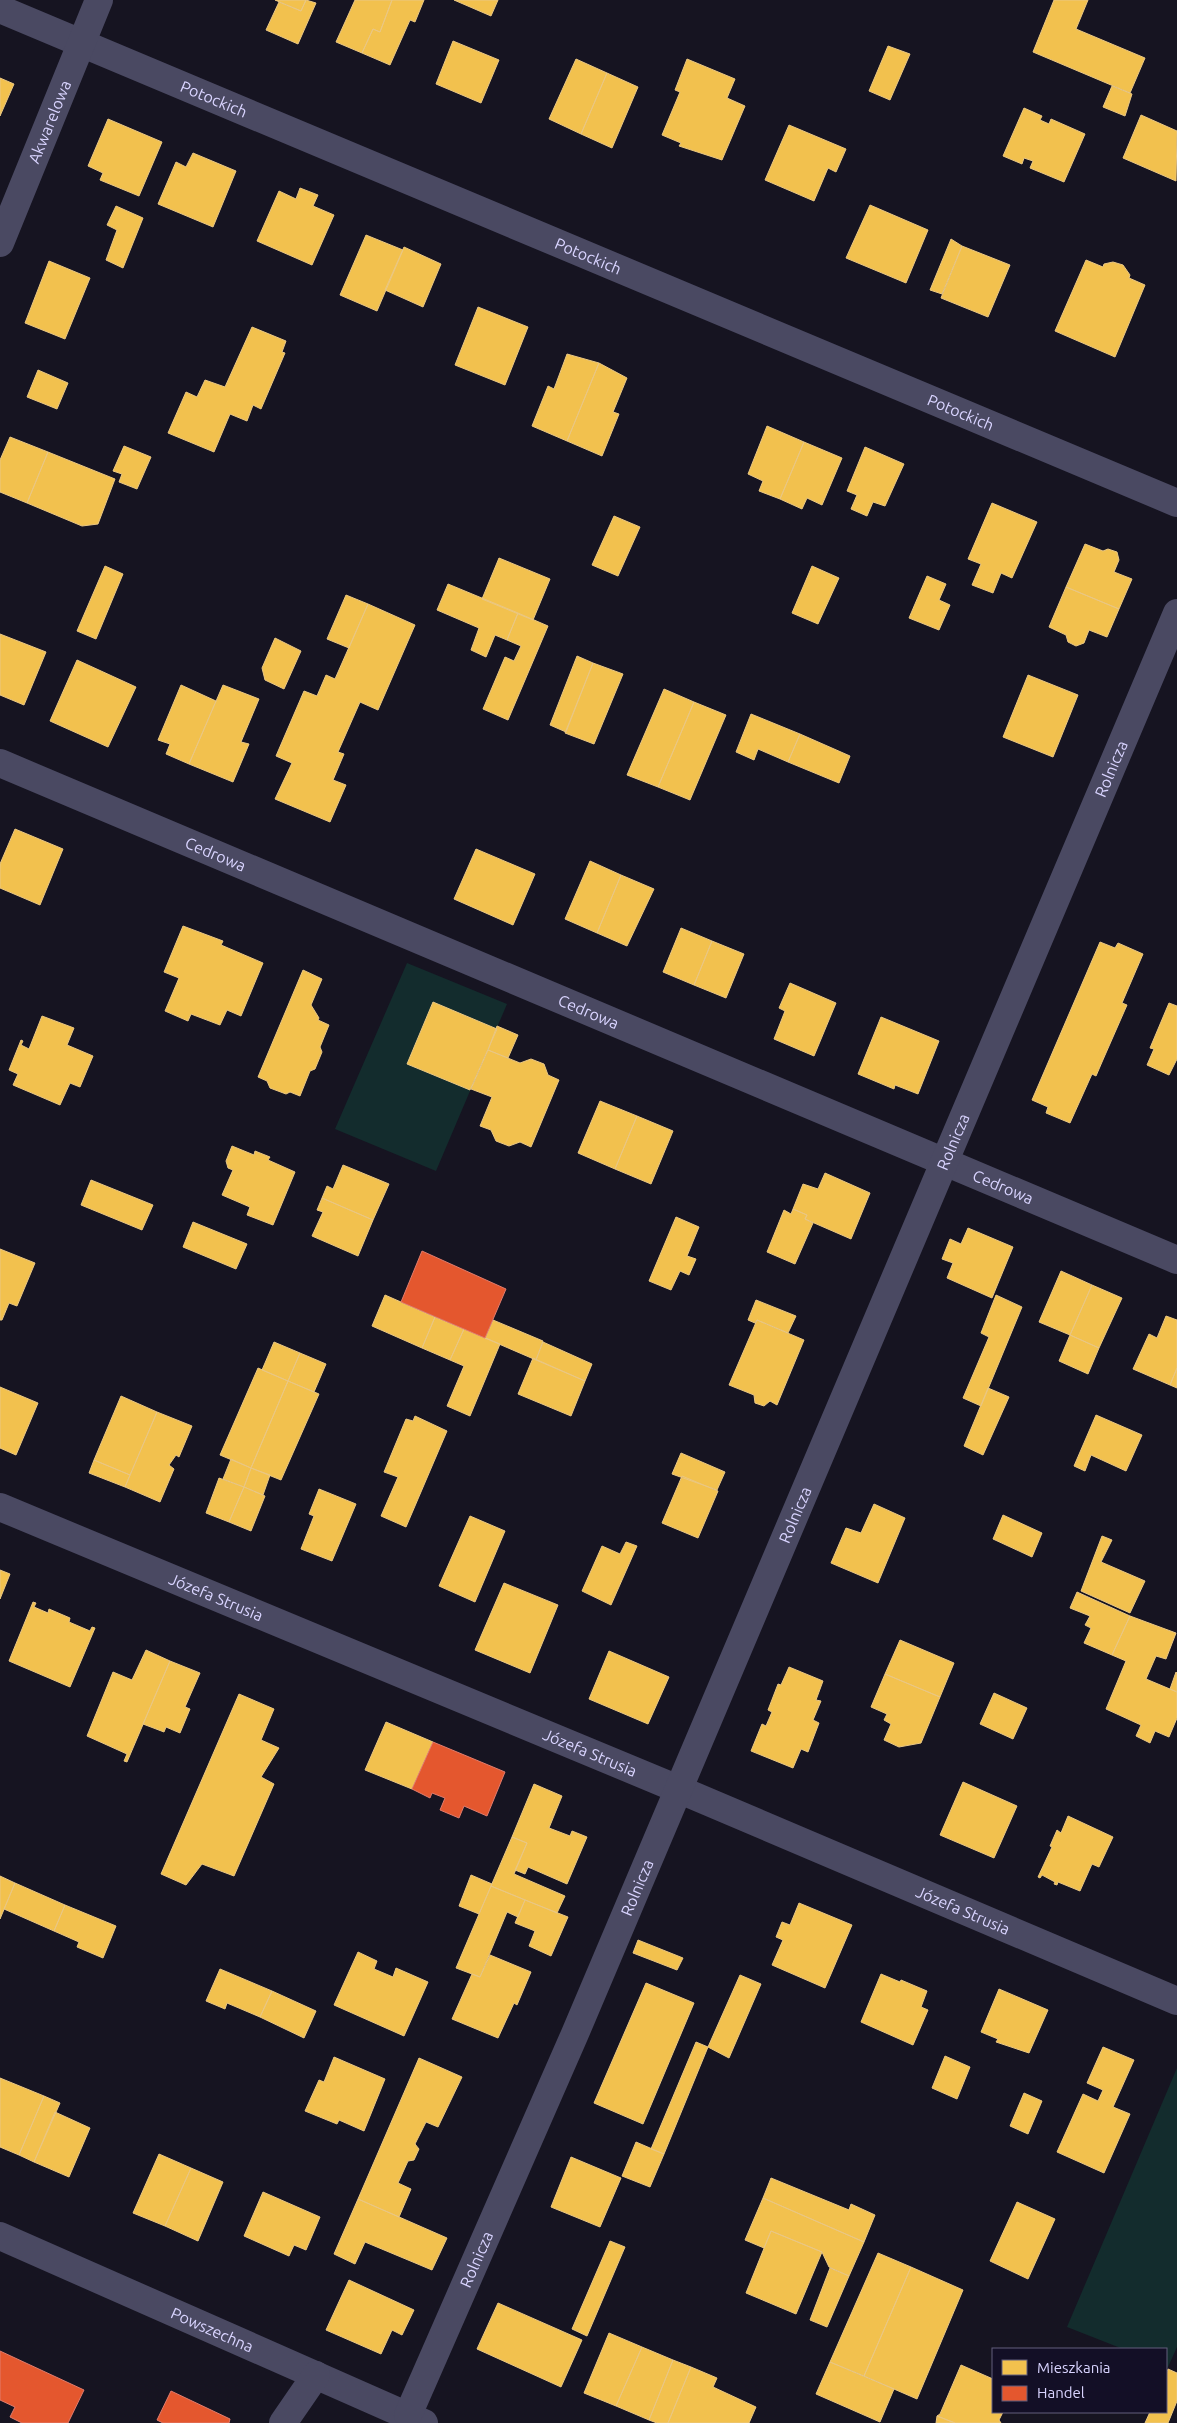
<svg xmlns="http://www.w3.org/2000/svg" width="1177" height="2423" font-family="Ubuntu,sans-serif">
	<style>
		.green { fill: #132c2d }
		.homes { fill: #f2c14e; stroke: #eac783 }
		.shops { fill: #e4572e; stroke: #e17c6d }
		.lines { fill: none; stroke-linecap: round; stroke-linejoin: round }
		.minor { stroke: #4a4962; stroke-width: 28 }
		.labels { text-anchor: middle; dominant-baseline: central; stroke-width: 5; stroke-linejoin: round; paint-order: stroke }
		.street-label { font-size: 16px; fill: #d9d4ff; stroke: #130f26 }
	</style>
	<rect width="100%" height="100%" fill="#161421"/>
	<!-- green -->
	<path class="green" d="M407,963L507,1004L436,1171L335,1129Z
		M1177,2068V2347L1168,2367L1166,2366V2349H1123L1067,2327Z"/>
	<!-- homes -->
	<path class="homes" d="M275,0H306L301,11Z
		M306,0L316,3L298,44L266,30L279,2L301,11Z
		M355,0H392L380,32L373,29L362,53L336,42Z
		M392,0H424L415,22L410,20L390,65L362,53L373,29L380,32Z
		M454,0H498L491,16Z
		M1054,0H1088L1076,29L1145,58L1130,93L1033,52Z
		M453,41L499,60L481,103L436,84Z
		M888,46L910,54L890,100L869,91Z
		M576,59L607,73L581,134L549,119Z
		M687,59L735,79L727,98L745,106L722,160L679,146L681,143L662,135L680,92L675,90Z
		M607,73L638,87L612,148L581,134Z
		M0,78L14,84L0,116Z
		M1112,86L1132,94L1125,116L1103,107Z
		M1024,108L1042,116L1040,120L1049,124L1051,119L1085,134L1064,182L1030,168L1033,161L1024,158L1022,164L1003,156Z
		M1141,115L1177,131L1176,181L1123,158Z
		M108,119L162,142L139,196L100,180L103,173L88,166Z
		M789,125L846,149L836,172L828,168L814,201L765,180Z
		M193,153L236,171L213,227L158,204L176,162L186,167Z
		M300,188L318,195L313,206L334,215L312,265L257,241L279,191L296,199Z
		M870,205L928,230L906,283L846,258Z
		M116,206L143,218L123,268L106,260L117,230L107,225Z
		M366,235L403,250L377,311L340,295Z
		M951,239L962,246L942,294L930,290Z
		M962,246L1010,265L988,317L941,298Z
		M404,247L441,264L423,307L385,290Z
		M1086,260L1103,267L1104,264L1113,262L1123,265L1130,275L1129,278L1145,285L1115,357L1055,331Z
		M49,261L90,278L65,339L25,323Z
		M478,307L528,327L505,385L455,365Z
		M252,327L286,341L282,352L285,353L261,409L253,405L247,421L230,414L214,452L168,433L186,392L197,397L205,380L225,387Z
		M567,354L599,363L567,441L532,426L548,386L554,389Z
		M599,363L627,378L613,412L619,414L602,456L567,441Z
		M38,370L68,383L57,409L27,397Z
		M767,426L804,442L780,499L759,491L763,481L748,474Z
		M10,437L48,452L27,503L0,492V460Z
		M804,442L842,458L822,505L807,498L802,509L780,499Z
		M124,446L151,457L137,489L119,482L122,474L113,471Z
		M865,447L904,464L885,506L873,502L867,516L851,509L857,495L847,491Z
		M48,452L115,479L98,524L82,526L27,503Z
		M992,503L1037,522L1012,578L1001,573L993,593L972,585L981,564L968,559Z
		M614,516L640,527L618,576L592,565Z
		M1085,544L1103,551L1108,549L1117,552L1119,560L1114,572L1132,579L1119,609L1066,587Z
		M499,558L550,579L533,620L482,599Z
		M105,566L123,574L96,639L77,631Z
		M812,566L839,578L818,624L792,613Z
		M927,576L946,584L939,600L950,605L939,630L909,618Z
		M448,584L518,613L507,640L495,635L486,657L471,650L479,628L437,610Z
		M1066,587L1119,609L1107,637L1089,630L1084,643L1076,646L1068,642L1066,635L1049,627Z
		M346,595L368,604L349,648L327,639Z
		M368,604L415,625L378,710L360,702L338,752L344,754L333,780L346,785L330,822L275,799L292,763L276,756L304,691L317,696L326,675L335,679Z
		M518,613L548,626L508,720L483,709L505,657L514,661L521,646L507,640Z
		M0,634L46,652L24,705L0,695Z
		M275,638L301,651L284,689L265,680L262,668Z
		M577,656L593,663L566,732L550,725Z
		M77,660L136,687L108,747L50,721Z
		M593,663L623,674L594,744L565,733Z
		M1028,675L1078,695L1053,757L1003,737Z
		M181,685L216,701L189,764L166,754L170,744L158,740Z
		M223,685L259,699L241,742L249,744L233,782L189,764Z
		M664,689L694,702L658,787L627,775Z
		M694,702L726,715L690,800L658,787Z
		M751,714L800,734L788,762L758,749L754,760L736,752Z
		M800,734L850,756L839,783L788,762Z
		M15,829L63,849L40,905L0,888V864Z
		M476,849L535,874L513,925L454,899Z
		M590,861L621,875L597,933L565,919Z
		M621,875L654,889L627,946L597,933Z
		M183,926L223,941L221,945L263,963L241,1016L227,1010L220,1025L191,1014L188,1021L165,1011L179,978L164,972Z
		M681,928L712,941L694,985L663,972Z
		M712,941L744,954L726,998L694,985Z
		M1100,942L1115,948L1118,943L1143,954L1122,1003L1127,1005L1102,1062L1096,1076L1092,1074L1070,1123L1046,1113L1048,1107L1032,1100Z
		M303,970L322,979L311,1005L319,1018L318,1020L329,1025L320,1047L322,1052L315,1069L310,1071L300,1096L290,1092L286,1094L270,1088L267,1081L258,1077Z
		M790,983L836,1003L814,1056L774,1039L785,1011L779,1008Z
		M433,1002L497,1029L470,1090L407,1064Z
		M1169,1003L1177,1006V1059L1169,1075L1147,1065L1154,1049L1150,1048Z
		M42,1016L74,1028L67,1045L93,1056L80,1087L70,1083L60,1105L13,1085L18,1074L9,1070L21,1040L23,1041L21,1045L29,1049Z
		M881,1017L939,1041L918,1094L895,1085L894,1089L858,1074Z
		M497,1026L518,1035L508,1058L488,1050Z
		M488,1050L520,1063L531,1059L544,1064L548,1075L559,1080L531,1147L520,1142L509,1146L496,1141L491,1130L480,1126L492,1097L471,1089Z
		M600,1101L637,1116L615,1169L578,1153Z
		M637,1116L673,1131L651,1184L615,1169Z
		M232,1146L254,1155L255,1151L270,1157L268,1160L295,1172L273,1225L247,1215L250,1207L222,1195L233,1170L228,1168L226,1161Z
		M343,1165L389,1184L373,1220L322,1198L327,1186L333,1189Z
		M825,1173L870,1193L851,1239L805,1219L807,1215L793,1209L803,1184L818,1189Z
		M91,1180L153,1205L142,1230L81,1205Z
		M322,1198L373,1220L358,1256L312,1236L323,1212L317,1210Z
		M793,1209L807,1215L805,1219L813,1223L795,1264L767,1252L784,1210L791,1214Z
		M676,1217L699,1227L687,1256L696,1259L689,1275L680,1271L671,1290L649,1281Z
		M193,1222L247,1244L236,1269L183,1247Z
		M968,1228L1013,1247L992,1298L947,1278L953,1263L942,1259L950,1239L961,1244Z
		M0,1249L35,1263L17,1306L9,1303L2,1320H0Z
		M1061,1271L1092,1285L1070,1335L1039,1322Z
		M1092,1285L1122,1298L1099,1348L1070,1335Z
		M385,1295L435,1317L422,1348L372,1326Z
		M996,1295L1022,1307L981,1406L963,1398L989,1337L981,1333Z
		M756,1300L796,1316L788,1333L757,1320L755,1323L748,1320Z
		M1166,1316L1177,1320V1368L1170,1385L1133,1369L1149,1334L1157,1338Z
		M435,1317L464,1329L450,1360L422,1348Z
		M493,1320L543,1341L536,1360L485,1338Z
		M757,1320L804,1340L777,1405L770,1401L764,1406L755,1403L754,1395L729,1385Z
		M464,1329L500,1344L470,1416L447,1406L464,1366L450,1360Z
		M1070,1335L1099,1348L1088,1374L1059,1361Z
		M274,1342L300,1353L288,1381L262,1370Z
		M543,1342L592,1364L585,1381L536,1360Z
		M300,1353L326,1364L314,1392L288,1381Z
		M533,1358L585,1381L571,1416L518,1394Z
		M258,1368L288,1381L251,1468L220,1455Z
		M1177,1368V1388L1170,1385Z
		M288,1381L319,1394L281,1480L251,1468Z
		M0,1387L38,1403L16,1455L0,1448Z
		M988,1388L1009,1397L983,1455L964,1446Z
		M121,1396L157,1412L130,1475L94,1460Z
		M157,1412L192,1426L179,1457L176,1455L169,1465L174,1469L160,1502L125,1487Z
		M1096,1415L1142,1435L1126,1471L1091,1455L1085,1471L1074,1466Z
		M415,1416L447,1431L406,1527L381,1516L398,1477L384,1472L406,1419L413,1421Z
		M681,1453L725,1472L717,1490L672,1474Z
		M231,1459L251,1468L244,1487L223,1479Z
		M94,1460L130,1475L125,1487L89,1473Z
		M251,1468L270,1475L263,1495L244,1487Z
		M682,1476L718,1491L698,1538L662,1523Z
		M219,1478L244,1487L229,1522L206,1513Z
		M244,1487L265,1496L251,1531L229,1522Z
		M319,1489L356,1504L332,1561L301,1549L314,1516L309,1514Z
		M874,1504L905,1518L878,1583L831,1563L846,1528L861,1533Z
		M1003,1515L1042,1533L1032,1557L993,1539Z
		M470,1516L505,1531L475,1602L439,1586Z
		M1102,1536L1112,1540L1101,1562L1145,1581L1130,1613L1081,1591Z
		M626,1542L637,1546L611,1605L582,1591L602,1546L620,1554Z
		M0,1570L10,1574L0,1599Z
		M504,1583L558,1605L530,1673L475,1650Z
		M1077,1592L1130,1616L1112,1655L1084,1643L1091,1628L1085,1625L1090,1616L1070,1608Z
		M33,1602L36,1603L34,1607L48,1613L49,1609L70,1618L69,1622L90,1631L92,1627L95,1628L70,1687L9,1661Z
		M1130,1616L1176,1633L1166,1659L1156,1656L1146,1679L1177,1692V1718L1169,1737L1155,1731L1150,1743L1136,1736L1141,1725L1106,1709L1126,1661L1112,1655Z
		M900,1640L954,1663L940,1697L885,1674Z
		M146,1650L170,1661L127,1762L124,1761L127,1754L87,1736L113,1672L132,1680Z
		M609,1651L669,1677L648,1724L589,1699Z
		M170,1661L200,1673L185,1707L190,1709L180,1733L166,1727L164,1732L143,1724Z
		M789,1667L823,1681L816,1700L821,1701L813,1720L819,1723L808,1752L801,1749L793,1768L751,1751L762,1724L766,1726L772,1712L768,1710L778,1684L781,1685Z
		M1176,1672L1177,1673V1692L1170,1689Z
		M885,1674L940,1697L921,1743L899,1747L884,1740L891,1724L884,1720L887,1714L871,1707Z
		M994,1693L1027,1708L1013,1739L980,1724Z
		M239,1694L274,1709L261,1740L279,1748L261,1777L274,1784L234,1876L202,1864L186,1885L161,1874Z
		M386,1722L433,1742L412,1789L365,1770Z
		M963,1782L1017,1806L994,1858L940,1835Z
		M534,1784L562,1796L549,1828L570,1836L572,1831L587,1837L567,1884L528,1867L525,1874L515,1870L527,1843L512,1837Z
		M1068,1816L1113,1837L1099,1867L1092,1864L1080,1891L1058,1882L1057,1885L1054,1884L1055,1882L1042,1875L1040,1878L1038,1877L1052,1847L1050,1846L1057,1830L1061,1833Z
		M512,1837L527,1843L514,1874L565,1896L557,1913L491,1886Z
		M471,1875L492,1884L479,1914L459,1906Z
		M0,1876L15,1883L0,1919Z
		M15,1883L65,1905L54,1931L4,1909Z
		M491,1886L525,1900L518,1917L507,1912L480,1977L456,1968Z
		M525,1900L568,1917L551,1956L529,1946L535,1931L515,1923Z
		M799,1903L852,1925L825,1988L772,1965L783,1940L776,1937L782,1922L790,1925Z
		M65,1905L116,1926L103,1958L77,1947L79,1942L54,1931Z
		M638,1940L683,1958L677,1970L633,1953Z
		M358,1952L377,1961L374,1969L393,1977L396,1968L428,1982L404,2036L334,2005Z
		M490,1955L531,1972L517,2005L514,2003L498,2038L452,2019L472,1974L480,1977Z
		M220,1969L272,1991L260,2017L227,2003L225,2009L206,2001Z
		M881,1974L900,1982L901,1980L927,1991L921,2007L928,2010L913,2045L861,2022Z
		M740,1975L761,1984L729,2058L708,2047Z
		M646,1983L694,2003L643,2124L594,2103Z
		M999,1989L1048,2010L1029,2053L996,2042L998,2039L981,2032Z
		M272,1991L316,2011L304,2038L260,2017Z
		M696,2042L708,2047L664,2154L651,2149Z
		M1103,2047L1134,2060L1113,2107L1130,2114L1104,2173L1057,2152L1083,2094L1098,2101L1103,2090L1087,2083Z
		M945,2056L970,2067L957,2099L932,2088Z
		M334,2057L385,2079L364,2131L339,2120L337,2124L305,2111L319,2080L324,2082Z
		M419,2058L462,2077L438,2127L426,2122L415,2144L419,2149L414,2160L408,2161L398,2183L411,2189L399,2217L358,2199Z
		M0,2078L44,2096L19,2155L0,2147Z
		M1024,2093L1042,2101L1028,2134L1010,2126Z
		M44,2096L60,2103L34,2162L19,2155Z
		M55,2112L90,2128L69,2177L34,2162Z
		M636,2142L664,2154L650,2187L622,2176Z
		M159,2154L191,2168L165,2226L133,2213Z
		M571,2157L621,2178L600,2227L551,2207Z
		M191,2168L223,2182L198,2241L165,2226Z
		M771,2178L849,2210L851,2204L875,2215L864,2242L763,2198Z
		M263,2192L320,2217L306,2250L294,2245L289,2256L244,2236Z
		M763,2198L864,2242L849,2276L829,2267L822,2252L771,2231L764,2248L745,2240Z
		M358,2199L447,2238L432,2270L365,2242L355,2264L334,2254Z
		M1017,2202L1055,2219L1028,2279L990,2261Z
		M771,2231L822,2252L796,2314L746,2293Z
		M610,2241L625,2247L587,2336L572,2329Z
		M878,2253L911,2267L864,2376L830,2362Z
		M911,2267L963,2290L917,2399L864,2376Z
		M830,2268L849,2276L827,2327L810,2320Z
		M349,2280L414,2310L402,2335L392,2330L381,2354L326,2330Z
		M498,2303L582,2340L561,2387L477,2349Z
		M609,2333L642,2347L616,2406L584,2393Z
		M642,2347L673,2360L649,2420L616,2406Z
		M673,2360L691,2367L668,2423H657L649,2420Z
		M830,2362L894,2389L880,2422L816,2394Z
		M961,2365L993,2379V2412H1003L999,2420L1001,2423H955L937,2416L940,2414Z
		M691,2367L717,2378L713,2387L756,2407L749,2423H668Z
		M1168,2369L1177,2373V2401L1168,2423H1145L1150,2412H1166V2375Z
		M937,2416L955,2423H936Z"/>
	<!-- shops -->
	<path class="shops" d="M422,1251L506,1289L485,1338L401,1302Z
		M433,1742L505,1772L487,1816L464,1806L459,1818L440,1810L445,1798L432,1793L430,1798L412,1789Z
		M0,2351L84,2390L68,2423H22L10,2417L15,2407L0,2400Z
		M171,2391L230,2419L229,2423H163L157,2420Z"/>
	<g class="lines">
		<!-- minor -->
		<g class="minor">
			<path id="s1" d="M0,9L1177,503"/>
			<path id="s2" d="M0,243L99,0"/>
			<path id="s3" d="M0,763L1177,1260"/>
			<path id="s4" d="M0,1507L678,1789L1177,2001"/>
			<path id="s5" d="M0,2236L424,2423"/>
			<path id="s6" d="M408,2415L574,2036L1177,613"/>
			<path d="M283,2423L316,2375"/>
		</g>
	</g>
	<g class="labels">
		<!-- street labels -->
		<g class="street-label">
			<text stroke="none"><textPath href="#s1" startOffset="232">Potockich</textPath></text>
			<text stroke="none"><textPath href="#s2" startOffset="131">Akwarelowa</textPath></text>
			<text stroke="none"><textPath href="#s1" startOffset="638">Potockich</textPath></text>
			<text stroke="none"><textPath href="#s1" startOffset="1042">Potockich</textPath></text>
			<text stroke="none"><textPath href="#s6" startOffset="1790">Rolnicza</textPath></text>
			<text stroke="none"><textPath href="#s3" startOffset="234">Cedrowa</textPath></text>
			<text stroke="none"><textPath href="#s3" startOffset="639">Cedrowa</textPath></text>
			<text stroke="none"><textPath href="#s6" startOffset="1385">Rolnicza</textPath></text>
			<text stroke="none"><textPath href="#s3" startOffset="1089">Cedrowa</textPath></text>
			<text stroke="none"><textPath href="#s6" startOffset="980">Rolnicza</textPath></text>
			<text stroke="none"><textPath href="#s4" startOffset="234">Józefa Strusia</textPath></text>
			<text stroke="none"><textPath href="#s4" startOffset="639">Józefa Strusia</textPath></text>
			<text stroke="none"><textPath href="#s6" startOffset="575">Rolnicza</textPath></text>
			<text stroke="none"><textPath href="#s4" startOffset="1044">Józefa Strusia</textPath></text>
			<text stroke="none"><textPath href="#s6" startOffset="170">Rolnicza</textPath></text>
			<text stroke="none"><textPath href="#s5" startOffset="232">Powszechna</textPath></text>
		</g>
	</g>
	<!-- legend -->
	<rect x="992" y="2348" width="175" height="65" fill="#130f26" stroke="#625e7d"/>
	<rect x="1002" y="2360" width="25" height="15" fill="#f2c14e" stroke="#625e7d"/>
	<text x="1037" y="2373" font-size="15" fill="#d9d4ff">Mieszkania</text>
	<rect x="1002" y="2386" width="25" height="15" fill="#e4572e" stroke="#625e7d"/>
	<text x="1037" y="2398" font-size="15" fill="#d9d4ff">Handel</text>
</svg>
